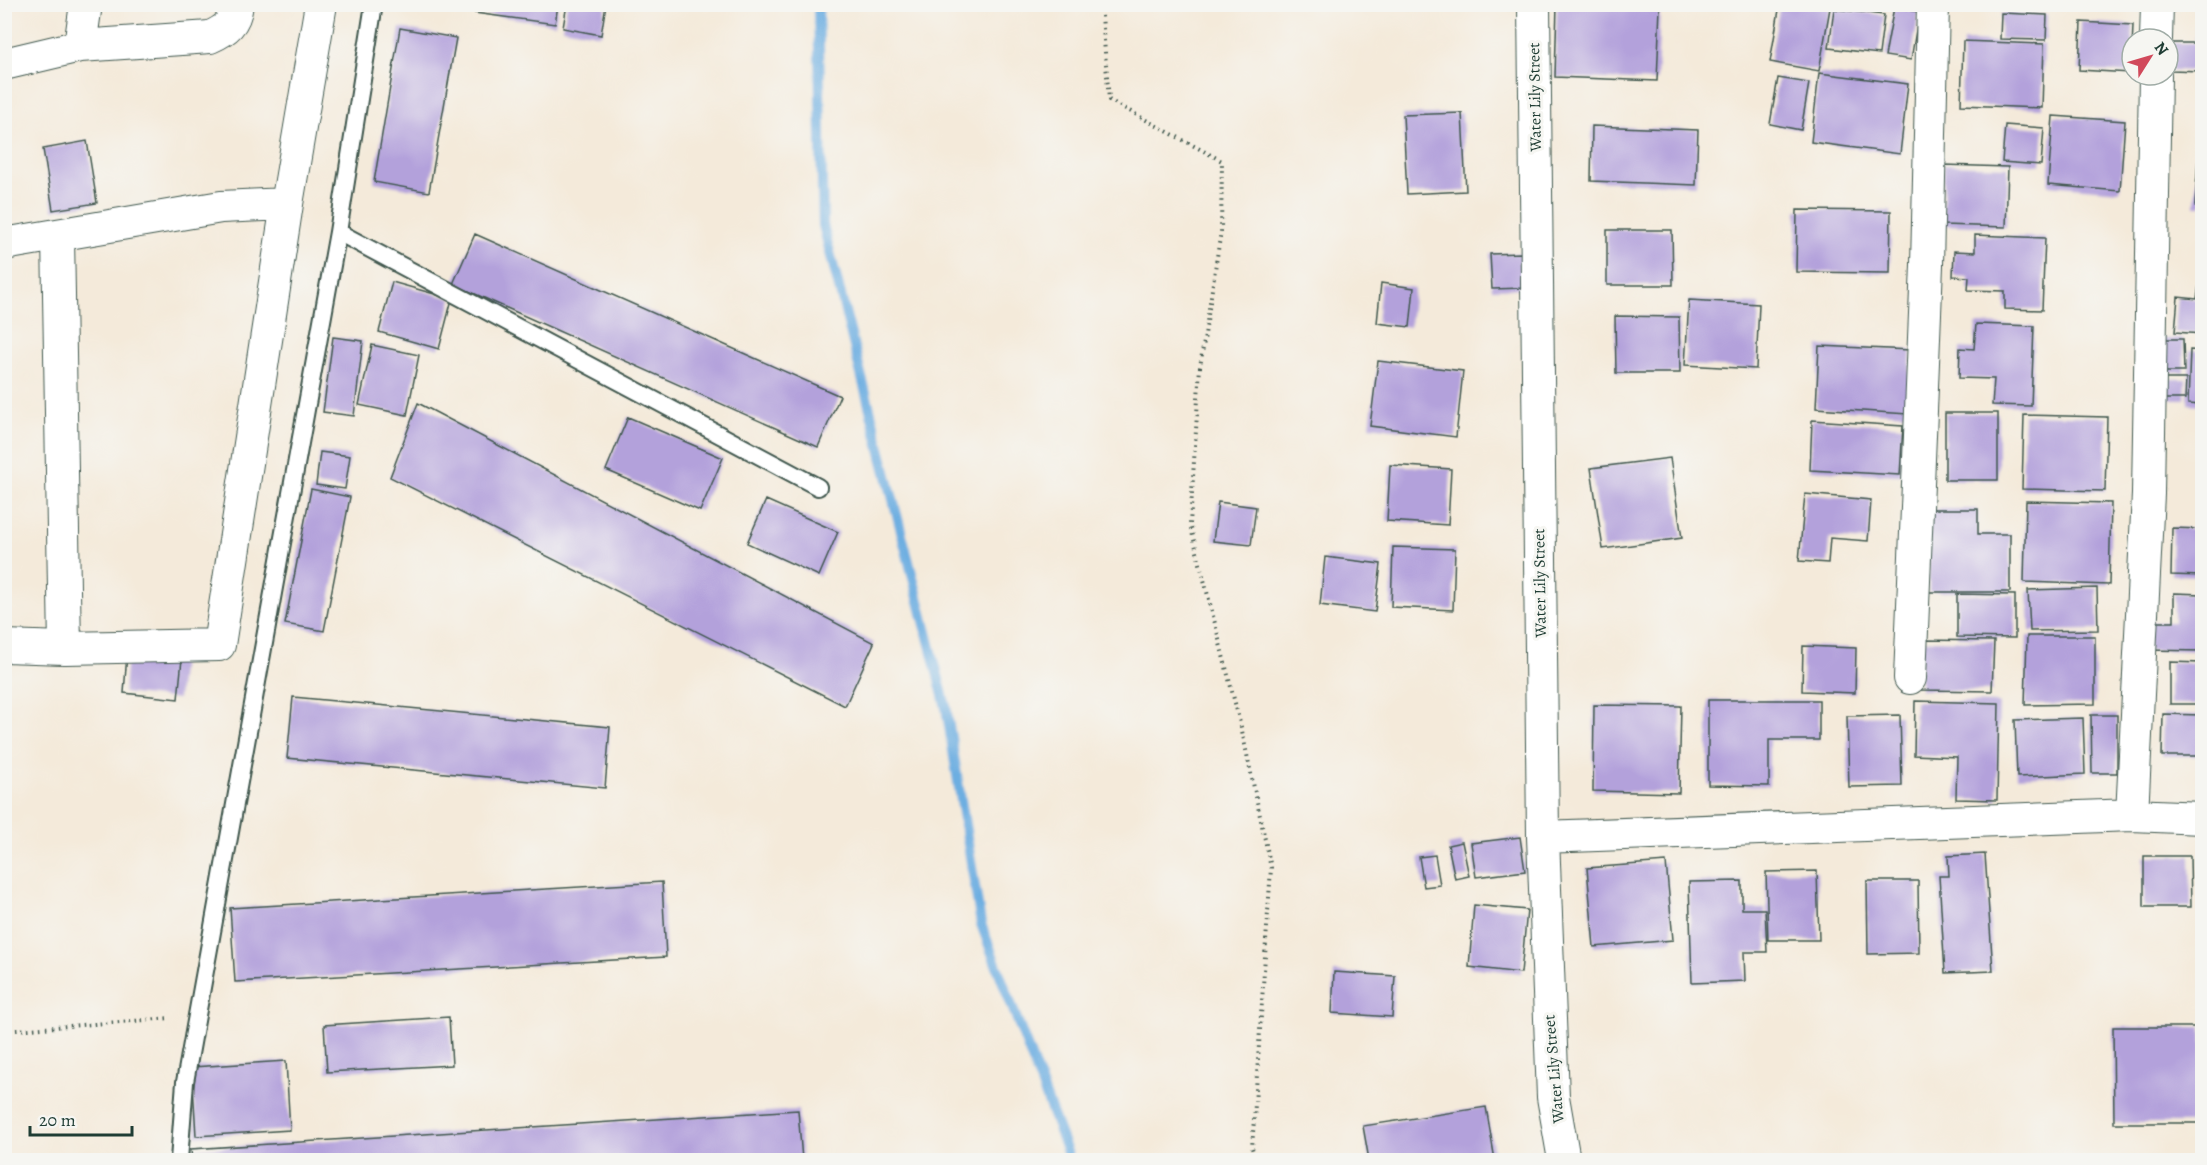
<svg xmlns="http://www.w3.org/2000/svg" width="2207" height="1165" font-family="Alegreya,serif">
	<style>
		.lines { fill: none; stroke-linecap: round; stroke-linejoin: round }
		.stream { stroke: #6daee1; stroke-width: 10 }
		.building { fill: #b3a1db }
		.lane-casing { stroke: #3f574d; stroke-width: 20 }
		.street-casing { stroke: #3f574d; stroke-width: 34 }
		.path { stroke: #3f574d; stroke-width: 4; stroke-dasharray: 1.5 4.5; stroke-linecap: butt }
		.lane { stroke: #fff; stroke-width: 16 }
		.street { stroke: #fff; stroke-width: 32 }
		.labels { text-anchor: middle; dominant-baseline: central; stroke-width: 6; stroke-linejoin: round; paint-order: stroke }
		.street-label { font-size: 16px; fill: #1f3d34; stroke: #f6f6f2 }
	</style>
	<rect width="100%" height="100%" fill="#f6f6f2"/>
	<filter id="ink" filterUnits="userSpaceOnUse"><feTurbulence type="fractalNoise" baseFrequency=".0167" numOctaves="2"/><feDisplacementMap in="SourceGraphic" scale="12" xChannelSelector="R" yChannelSelector="G"/><feConvolveMatrix kernelMatrix="1 2 1 2 8 2 1 2 1" color-interpolation-filters="sRGB"/></filter>
	<filter id="wash" filterUnits="userSpaceOnUse"><feTurbulence type="fractalNoise" baseFrequency=".008" numOctaves="4" result="noise"/><feDisplacementMap in="SourceGraphic" scale="24" xChannelSelector="R" yChannelSelector="G"/><feGaussianBlur stdDeviation="1.35" result="paint"/><feColorMatrix in="noise" values="0 0 0 0 0 0 0 0 0 0 0 0 0 0 0 0 0 1.4 0 .05"/><feComposite in="paint" operator="in"/></filter>
	<g filter="url(#wash)">
		<rect width="100%" height="100%" fill="#f4eada"/>
		<g class="lines">
			<!-- stream -->
			<path class="stream" d="M818,4L823,225L946,707L981,924L1070,1160"/>
		</g>
		<g id="blocks">
			<!-- building -->
			<path class="building" d="M436,4H463V10Z
				M567,4H606L601,35L563,28Z
				M1557,4L1660,7L1657,81L1555,77Z
				M1780,4H1810L1830,8L1819,71L1770,62Z
				M477,5H558L555,24L475,13Z
				M1894,7L1919,12L1911,60L1885,56Z
				M1834,9L1884,15L1879,54L1829,48Z
				M2001,13L2047,15L2046,40L2000,39Z
				M2196,20H2202V71L2171,70L2172,43H2195Z
				M2081,22L2133,25L2131,73L2079,70Z
				M400,28L456,38L429,192L374,182Z
				M1963,41L2044,44L2042,108L1961,105Z
				M1819,73L1908,84L1900,154L1811,142Z
				M1778,78L1809,83L1801,130L1770,124Z
				M1462,113L1466,191L1407,194L1403,115Z
				M2053,116L2125,121L2120,191L2048,185Z
				M2005,125L2044,128L2041,165L2002,162Z
				M1592,126L1698,130L1696,185L1591,181Z
				M87,141L97,203L53,210L43,149Z
				M2198,156L2202,157V206H2195Z
				M1944,165L2008,167L2006,227L1943,225Z
				M1797,210L1891,211L1890,273L1796,272Z
				M1607,230H1672L1673,285H1607Z
				M475,234L840,396L818,447L453,284Z
				M1975,235L2045,238L2042,310L2005,309V291L1968,290L1969,277L1953,276L1954,251L1975,252Z
				M1522,253L1524,288L1492,289L1490,254Z
				M392,282L452,299L439,349L379,332Z
				M1381,283L1414,288L1410,327L1377,323Z
				M2199,284L2202,285V334L2175,332L2178,297L2197,299Z
				M1689,300L1759,304L1756,369L1685,365Z
				M1615,316L1679,317L1680,373H1616Z
				M1976,324L2034,326L2031,406L1992,405L1994,379L1959,378L1960,348L1974,349Z
				M333,337L363,341L354,416L323,412Z
				M2156,339H2183L2184,372H2156Z
				M372,345L419,355L407,415L359,405Z
				M1819,346L1911,350L1908,414L1816,408Z
				M2190,350L2202,351V405L2188,404Z
				M1378,361L1463,371L1456,437L1370,426Z
				M2154,379H2186L2185,399H2154Z
				M418,403L874,643L845,706L390,477Z
				M1945,413H1998V480H1945Z
				M2024,415L2107,417L2105,491L2022,489Z
				M628,417L723,458L700,511L606,470Z
				M1812,420L1903,426L1900,475L1810,470Z
				M320,452L350,456L345,489L316,485Z
				M1670,458L1682,538L1603,549L1591,468Z
				M1390,465L1451,469L1448,525L1387,521Z
				M311,489L350,497L324,631L285,624Z
				M1805,494L1871,500L1868,541L1830,538L1828,563L1799,561Z
				M766,500L838,532L819,576L747,543Z
				M2026,501L2111,503L2109,585L2024,582Z
				M1218,502L1256,507L1251,545L1213,541Z
				M1929,509H1978V534H2010V592H1929Z
				M2172,528L2202,529V576L2171,575Z
				M1393,547L1455,549L1453,610L1391,607Z
				M1325,557L1381,564L1375,612L1320,605Z
				M2097,588L2098,630L2030,631L2028,590Z
				M2174,593L2202,594V651L2148,650L2149,622H2174Z
				M1957,594L2015,595V638L1957,637Z
				M2027,636H2095V704L2025,705Z
				M1921,640L1994,641L1992,691L1920,690Z
				M1803,646L1856,648L1855,693L1802,691Z
				M127,654L182,659L178,699L124,693Z
				M2170,662L2202,663V704H2170Z
				M293,697L610,727L605,788L287,758Z
				M1708,700H1819V740H1769V786L1708,785Z
				M1915,701L1999,703L1997,800L1956,799L1957,757L1914,755Z
				M1594,705L1681,706L1679,793L1593,791Z
				M2163,714L2202,715V756H2162Z
				M1900,715L1902,786L1849,787L1847,716Z
				M2091,715H2117V773H2092Z
				M2083,718L2085,774L2017,777L2015,720Z
				M1520,837L1525,871L1476,877L1471,843Z
				M1462,842L1469,876L1455,879L1448,845Z
				M1985,854L1993,971L1945,973L1939,876H1949L1948,856Z
				M1435,855L1440,885L1424,887L1419,857Z
				M2144,856H2190L2191,907H2144Z
				M1666,862L1673,940L1594,947L1587,868Z
				M1817,871L1819,940H1768L1766,872Z
				M1742,881V909H1765L1767,952H1744L1745,981L1692,983L1689,882Z
				M1867,881H1918L1919,953L1868,954Z
				M662,882L666,957L235,982L230,908Z
				M1474,905L1527,910L1521,973L1469,967Z
				M1334,972L1395,976L1392,1017L1332,1013Z
				M449,1017L452,1065L327,1072L324,1025Z
				M2113,1027H2202V1123H2114Z
				M286,1061L290,1130L196,1136L192,1067Z
				M1486,1107L1495,1160H1369L1363,1126Z
				M798,1110L802,1160H192L191,1149Z"/>
		</g>
	</g>
	<g filter="url(#ink)">
		<use href="#blocks" fill-opacity="0" stroke="#3f574d" stroke-width="1.5"/>
		<g class="lines">
			<defs>
				<path id="lane" d="M374,4L338,232L818,487
					M179,1160L185,1082L338,232"/>
				<path id="street" d="M1534,4L1543,837L1553,1097L1564,1160
					M2156,39L2157,4
					M80,46L86,4
					M4,64L80,46L210,37C226,30 235,23 237,4
					M58,236L65,648
					M4,244L221,207L287,204
					M4,646L65,648L219,645L287,204L321,4
					M1910,678L1927,265L1933,4
					M2132,815L2148,494L2155,75
					M1543,837L2132,815L2202,818"/>
			</defs>
			<!-- lane casing -->
			<use href="#lane" class="lane-casing"/>
			<!-- street casing -->
			<use href="#street" class="street-casing"/>
			<!-- path -->
			<path class="path" d="M1101,4L1109,100L1222,161L1221,231L1200,367L1190,524L1242,731L1271,868L1252,1148L1256,1160
				M4,1031L171,1018"/>
			<!-- lane -->
			<use href="#lane" class="lane"/>
			<!-- street -->
			<use href="#street" class="street"/>
		</g>
	</g>
	<g class="labels">
		<!-- street labels -->
		<g class="street-label">
			<text transform="translate(1535 97) rotate(-91)">Water Lily Street</text>
			<text transform="translate(1540 583) rotate(-91)">Water Lily Street</text>
			<text transform="translate(1554 1069) rotate(-95)">Water Lily Street</text>
		</g>
	</g>
	<!-- margin -->
	<rect width="2207" height="1165" fill="none" stroke="#f6f6f2" stroke-width="24"/>
	<!-- north arrow -->
	<g transform="translate(2150 57) rotate(53)"><circle r="28" fill="#f6f6f2" stroke="#a0aca6" stroke-width="1.5"/>
	<path d="M0-4.5L10 22L0 15L-10 22Z" fill="#d1495b"/>
	<text y="-9" font-size="16" font-weight="bold" text-anchor="middle" fill="#1f3d34">N</text>
	</g>
	<!-- scale -->
	<path d="M30 1126v9h102v-9" fill="none" stroke="#1f3d34" stroke-width="3"/>
	<text x="39" y="1126" font-size="18" fill="#1f3d34" stroke="#f6f6f2" stroke-width="4.5" paint-order="stroke">20 m</text>
</svg>
